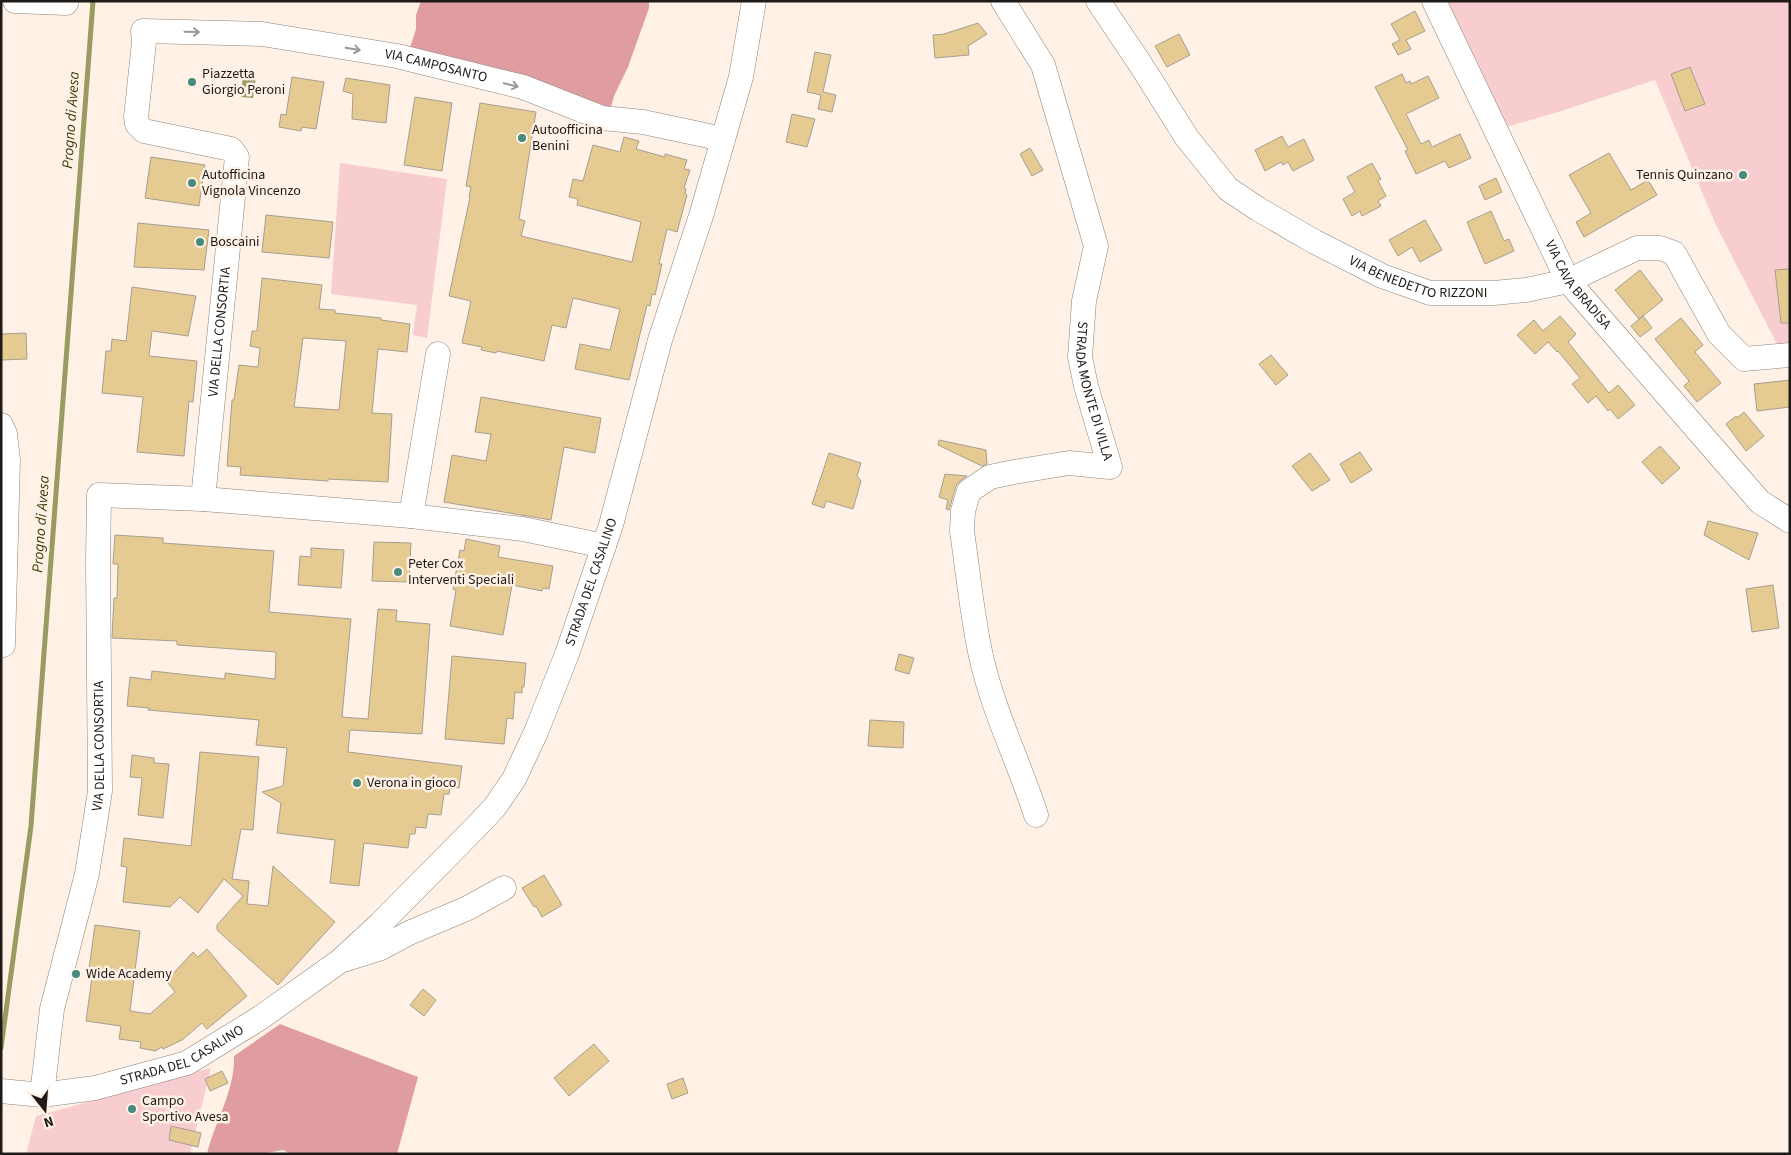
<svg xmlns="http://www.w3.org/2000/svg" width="1791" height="1155" font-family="'Source Sans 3',sans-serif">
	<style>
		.green { fill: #f8cdcf }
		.forest { fill: #df9da2 }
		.water { fill: #9a9b61 }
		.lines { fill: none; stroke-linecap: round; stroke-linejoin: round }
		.stream { stroke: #9a9b61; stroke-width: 5 }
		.building { fill: #e5ca91; stroke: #a69f91; fill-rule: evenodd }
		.minor-casing { stroke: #8e8278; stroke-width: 25 }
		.minor { stroke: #fff; stroke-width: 24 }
		.oneway { stroke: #9a9896 }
		.poi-dot { fill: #478b7f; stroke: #fff1e6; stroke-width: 2 }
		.labels { text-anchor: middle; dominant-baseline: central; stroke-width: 5; stroke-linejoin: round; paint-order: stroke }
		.street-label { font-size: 14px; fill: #1f1a16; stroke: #fff1e6 }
		.poi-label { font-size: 14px; fill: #1f1a16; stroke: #fff1e6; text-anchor: start }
		.water-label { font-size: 15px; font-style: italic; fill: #393808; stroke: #fff1e6 }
	</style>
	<rect width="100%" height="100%" fill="#fff1e6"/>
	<!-- green -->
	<path class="green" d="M1446,1H1790V348H1779L1715,223L1655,80L1558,112L1503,128Z
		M340,163L447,179L427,338L413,335L417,305L331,294Z
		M211,1068L190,1154H26L36,1116C95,1101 152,1082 211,1068Z"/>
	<!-- forest -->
	<path class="forest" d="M421,1H649V8L628,67L614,96L609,114L408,54L416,29V15Z
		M280,1024L418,1077L397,1154H291L283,1150L261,1154H207C215,1121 235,1091 234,1056Z"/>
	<!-- water -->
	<path class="water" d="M243,74L256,76L253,98L241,97Z"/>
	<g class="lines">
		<!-- stream -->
		<path class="stream" d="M1,1048L31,826L93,1"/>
	</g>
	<!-- building -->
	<path class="building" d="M1415,11L1425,31L1406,40L1411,49L1398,55L1392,44L1400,40L1391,24Z
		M978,23L987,34L968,46L969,55L935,58L933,35L944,34Z
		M1179,34L1190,55L1167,67L1155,46Z
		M815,52L831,55L823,92L836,95L832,112L818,109L821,95L807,92Z
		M1690,67L1705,104L1685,111L1671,74Z
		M1402,74L1406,83L1410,81L1411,84L1428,76L1439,98L1406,114L1421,144L1429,140L1432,147L1460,134L1471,158L1449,168L1445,161L1416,174L1405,151L1408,150L1375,87Z
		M292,77L324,82L316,129L302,127L301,131L279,127L281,114L286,115Z
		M346,78L390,85L386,123L352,119L353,94L343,91Z
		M415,97L452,103L442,171L404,165Z
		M480,103L536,112L519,219L525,221L521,236L632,262L641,222L577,205L578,199L569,197L573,179L583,181L593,145L620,152L624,137L639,141L636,149L665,157V154L687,160L684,169L690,170L684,188L686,189L685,194L687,195L677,232L667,229L659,264H662L655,295L652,294L650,306L647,305L629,380L575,369L580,344L610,350L620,309L573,298L566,328L552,325L544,361L497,351L496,353L481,350L482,347L462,343L471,301L449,296L470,197H469L471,187L466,186Z
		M792,114L815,119L807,147L786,142Z
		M1282,136L1288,147L1304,139L1314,160L1293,171L1288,162L1283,165L1281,162L1265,171L1255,150Z
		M1030,148L1043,170L1032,176L1020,154Z
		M1609,153L1631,190L1648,180L1657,195L1584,237L1576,222L1591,213L1569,175Z
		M151,157L205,165L199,206L145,198Z
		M1372,163L1381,179L1378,181L1386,196L1378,201L1381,206L1362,216L1360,211L1352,216L1343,199L1355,192L1347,177Z
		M1496,178L1502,192L1485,200L1479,186Z
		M1491,211L1504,241L1509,239L1514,251L1485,264L1467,222Z
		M266,215L333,222L329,258L262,252Z
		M1425,220L1442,250L1420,262L1412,247L1398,256L1389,240Z
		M138,223L209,230L204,270L134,267Z
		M1790,269V323H1781L1775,270Z
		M1640,270L1663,300L1639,319L1615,290Z
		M262,278L322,285L319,309L335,310V313L381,318V320L410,324L407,352L378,349L372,413L392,414L388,482L328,479V481L240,475L241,467L227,466L232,400H234L239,365L258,367L260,348L250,346L252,331H257ZM303,338L346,341L339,410L294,407Z
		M132,287L196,296L188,336L152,331L149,356L197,361L193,402L189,401L184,456L137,452L143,397L102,393L106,351H111L112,339L126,341Z
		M1560,316L1576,334L1568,342L1609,393L1618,385L1635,405L1618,419L1610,409L1608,411L1596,396L1588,403L1572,384L1580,378L1558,351L1557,352L1548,342L1535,354L1517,335L1534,320L1543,331Z
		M1643,316L1652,328L1640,337L1631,326Z
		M1681,318L1703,345L1695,352L1721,383L1697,402L1684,386L1689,381L1655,339Z
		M26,333L27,359L1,360V334Z
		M1271,355L1288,375L1276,385L1259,364Z
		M1790,380V407L1757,411L1754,384Z
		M481,397L601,418L595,453L564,447L551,520L444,502L452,455L486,461L491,434L475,432Z
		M1744,412L1764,436L1746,451L1726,424L1736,416L1737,418Z
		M939,440L986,450L987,464L982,466L938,445Z
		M1660,446L1680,468L1662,484L1642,462Z
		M1360,452L1372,470L1351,483L1340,464Z
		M829,453L861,463L857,476L861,481L853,509L826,501L824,508L812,504Z
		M1310,453L1330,480L1312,491L1292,466Z
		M945,474L967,476L961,480L956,486L949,510L946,509L948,500L939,497Z
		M1708,521L1758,533L1749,560L1704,535Z
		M115,535L163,538V543L274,551L269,612L351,619L342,717L368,719L378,609L397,610L396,621L430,624L422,734L350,730L348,752L462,766L459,788L450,787L449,794H444L441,815L428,814L426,828L416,827L415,834H410L408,848L364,843L359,886L330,883L335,840L277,833L281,803L262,792L283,786L287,748L256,745L259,720L148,710L149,708L127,706L130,677L151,680L152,671L225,679V673L275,679L276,652L177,645V641L112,638L114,598H117L118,564H113Z
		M466,539L500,546L498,557L553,566L549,589L543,588L542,591L512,585L503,635L450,626L456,590L453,589L460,550L464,551Z
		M374,542L411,543L409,582L372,581Z
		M311,548L344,550L341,588L298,585L300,556L311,557Z
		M1773,585L1779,628L1752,632L1746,589Z
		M899,654L914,658L909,674L895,670Z
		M452,656L526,663L524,687H522V693L515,692L513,719L507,718L504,744L445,739Z
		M870,720L904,722L903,748L868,746Z
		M200,752L259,757L253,830L241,829L232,879L249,881L247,904L268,906L273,866L335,922L278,985L217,930V925L243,896L224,879L198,913L180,897L170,907L123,902L127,867L121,866L124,838L191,846Z
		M132,755L154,758V763L169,764L163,818L138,815L142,778L130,777Z
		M544,875L562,905L542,917L536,906L534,907L522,888Z
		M95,925L140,931L130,1011L150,1014L175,992L168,983L172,979L170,977L193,952L198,957L207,949L247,996L207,1029L202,1023L182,1040L163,1049L162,1047L155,1051L140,1048L141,1042L119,1039L121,1026L86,1021L92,977L88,976Z
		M423,989L436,1000L424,1016L410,1005Z
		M594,1044L609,1061L569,1096L554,1078Z
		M222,1071L228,1083L210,1091L205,1079Z
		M683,1078L688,1093L672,1099L667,1084Z
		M171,1126L201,1133L198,1147L169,1140Z"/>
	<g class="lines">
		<defs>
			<g id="minor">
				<path d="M15,1L66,3"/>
				<path id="s1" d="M1003,1L1043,65L1096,246L1084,301L1080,357L1086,386L1110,467L1069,463L1014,472L990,477L969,491L963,511L962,531C968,572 972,616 981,656C993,711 1019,762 1036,815"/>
				<path id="s2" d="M1098,1L1139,62L1187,138L1228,189L1258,209L1315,242L1382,276L1430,293H1494L1526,290L1568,281L1637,248H1660L1674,253L1719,334L1744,359L1790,355"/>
				<path id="s3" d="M1434,1L1568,281L1760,502L1790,521"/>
				<path d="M1,425L5,434L8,460L3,645"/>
				<path id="s4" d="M203,499L237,157L231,149L144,131L137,124L136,117L144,42L143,31L262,34L397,56L523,87L602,118L643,122L723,139"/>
				<path d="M411,516L438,354"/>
				<path d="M346,959L381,948L409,933L468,908L504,888"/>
				<path id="s5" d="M1,1091L42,1095L95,1088L187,1063L260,1018L340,961L380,924L474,829L494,808L514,779L536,732L567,654L611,525L660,340L701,216L741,77L754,1"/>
				<path id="s6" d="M42,1095L52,1009L87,874L100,791L98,562L99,495L203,499L411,516L523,529L604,546"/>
			</g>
		</defs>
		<!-- minor casing -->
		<use href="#minor" class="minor-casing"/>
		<!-- minor -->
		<use href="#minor" class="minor"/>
	</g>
	<!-- one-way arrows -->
	<defs><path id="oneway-shaft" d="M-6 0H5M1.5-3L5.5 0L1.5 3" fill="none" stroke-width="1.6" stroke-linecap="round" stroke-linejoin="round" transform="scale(1.25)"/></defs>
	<g class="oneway">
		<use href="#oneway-shaft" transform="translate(192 32) rotate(1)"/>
		<use href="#oneway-shaft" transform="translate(353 49) rotate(9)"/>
		<use href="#oneway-shaft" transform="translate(511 85) rotate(14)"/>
	</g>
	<!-- markers -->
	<g class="poi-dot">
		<circle cx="192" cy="82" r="5"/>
		<circle cx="522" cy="138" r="5"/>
		<circle cx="1743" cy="175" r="5"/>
		<circle cx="192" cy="183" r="5"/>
		<circle cx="200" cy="242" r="5"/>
		<circle cx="398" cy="572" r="5"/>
		<circle cx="357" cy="783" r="5"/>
		<circle cx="76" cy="974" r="5"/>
		<circle cx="132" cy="1109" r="5"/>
	</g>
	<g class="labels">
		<!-- street labels -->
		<g class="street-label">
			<text stroke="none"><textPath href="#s4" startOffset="842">VIA CAMPOSANTO</textPath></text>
			<text stroke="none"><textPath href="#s2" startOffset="442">VIA BENEDETTO RIZZONI</textPath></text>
			<text stroke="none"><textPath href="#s3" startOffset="319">VIA CAVA BRADISA</textPath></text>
			<text stroke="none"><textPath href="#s4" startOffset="168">VIA DELLA CONSORTIA</textPath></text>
			<text stroke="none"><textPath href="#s1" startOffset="412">STRADA MONTE DI VILLA</textPath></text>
			<text stroke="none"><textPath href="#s5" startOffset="838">STRADA DEL CASALINO</textPath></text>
			<text stroke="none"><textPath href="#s6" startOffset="355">VIA DELLA CONSORTIA</textPath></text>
			<text stroke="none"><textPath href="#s5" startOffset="188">STRADA DEL CASALINO</textPath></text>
		</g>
		<!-- poi labels -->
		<g class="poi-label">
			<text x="202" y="74">Piazzetta<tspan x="202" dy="16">Giorgio Peroni</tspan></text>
			<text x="532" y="130">Autoofficina<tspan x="532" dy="16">Benini</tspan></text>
			<text x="202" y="175">Autofficina<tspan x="202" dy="16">Vignola Vincenzo</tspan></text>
			<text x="1733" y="175" text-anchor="end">Tennis Quinzano</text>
			<text x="210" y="242">Boscaini</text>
			<text x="408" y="564">Peter Cox<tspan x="408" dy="16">Interventi Speciali</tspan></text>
			<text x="367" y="783">Verona in gioco</text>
			<text x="86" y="974">Wide Academy</text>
			<text x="142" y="1101">Campo<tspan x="142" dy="16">Sportivo Avesa</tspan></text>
		</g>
		<!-- water labels -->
		<g class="water-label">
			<text transform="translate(71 120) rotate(-86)">Progno di Avesa</text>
			<text transform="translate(41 524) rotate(-86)">Progno di Avesa</text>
		</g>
	</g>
	<!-- border -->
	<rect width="1791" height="1155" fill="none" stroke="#1f1a16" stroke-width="5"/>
	<!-- north arrow -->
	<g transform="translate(45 1110) rotate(163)" stroke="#fff1e6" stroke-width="4" paint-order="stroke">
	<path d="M0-4L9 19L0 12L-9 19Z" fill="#1f1a16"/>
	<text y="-8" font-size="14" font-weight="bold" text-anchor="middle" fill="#1f1a16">N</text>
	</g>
</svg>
